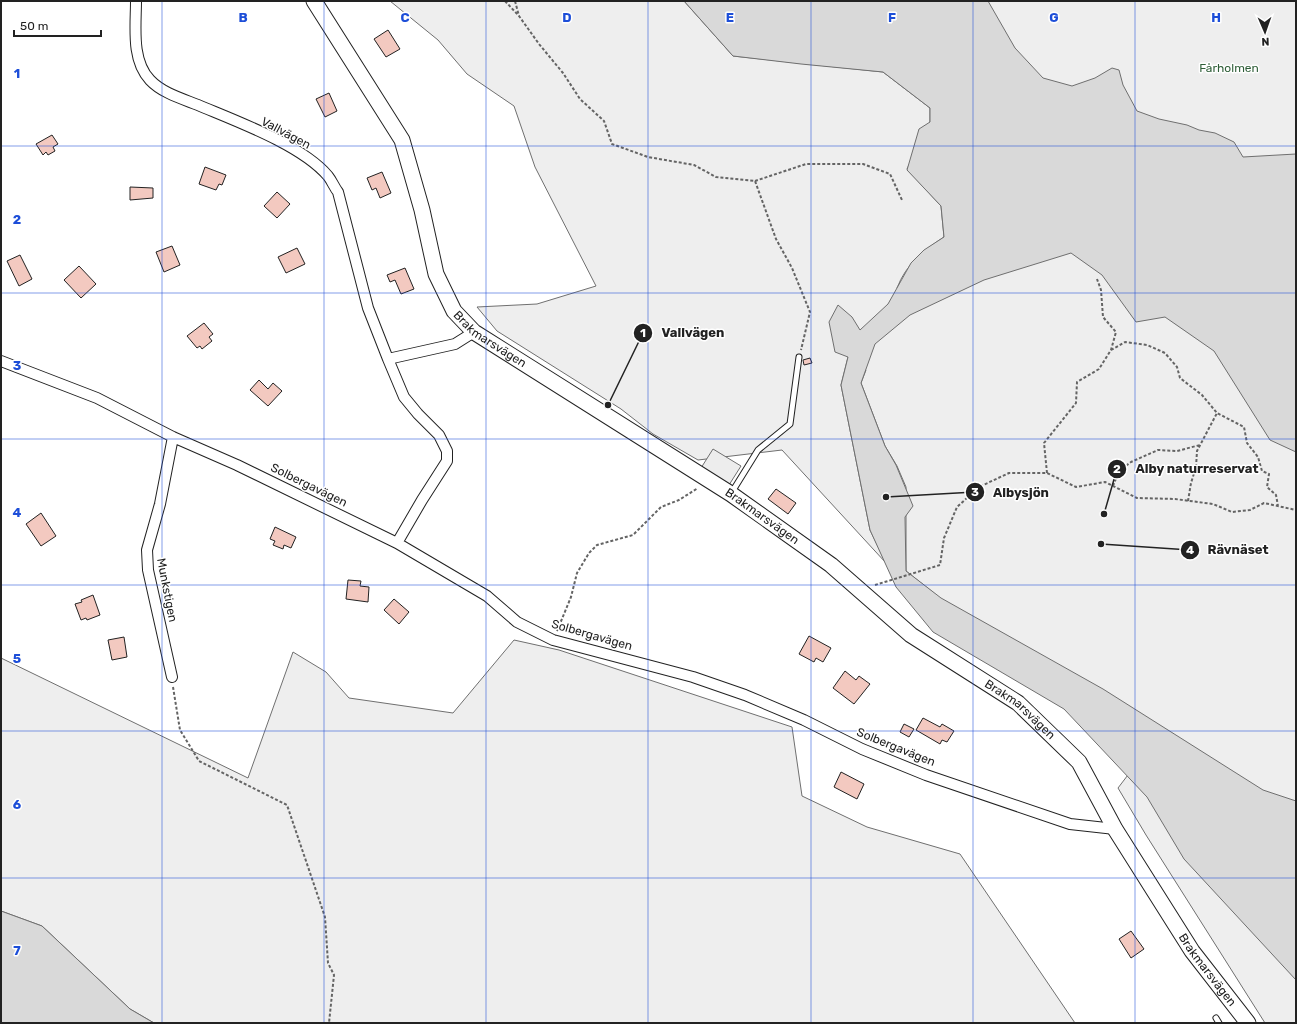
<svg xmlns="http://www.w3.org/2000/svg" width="1297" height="1024" font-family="Rubik,sans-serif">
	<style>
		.green { fill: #eee; stroke: #6f6f6f }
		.parking { fill: #ededed; stroke: #6f6f6f }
		.water { fill: #d9d9d9; stroke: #6f6f6f }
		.building { fill: #f3c9c0; stroke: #222 }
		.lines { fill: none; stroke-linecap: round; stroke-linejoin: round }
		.lane-casing { stroke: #222; stroke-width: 7 }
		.street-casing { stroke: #222; stroke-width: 12 }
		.secondary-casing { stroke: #222; stroke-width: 17 }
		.path { stroke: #646464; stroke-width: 2; stroke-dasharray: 3 2; stroke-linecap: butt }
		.lane { stroke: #fff; stroke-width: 5 }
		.street { stroke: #fff; stroke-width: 10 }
		.secondary { stroke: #fff; stroke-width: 15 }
		.grid { fill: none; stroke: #1d4ed8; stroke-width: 1; stroke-opacity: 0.55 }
		.labels { text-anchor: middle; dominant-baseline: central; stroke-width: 3; stroke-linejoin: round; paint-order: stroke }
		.park-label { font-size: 12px; fill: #2f5e38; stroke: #fff }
		.street-label { font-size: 12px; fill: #222; stroke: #fff }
		.grid-label { font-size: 13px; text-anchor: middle; font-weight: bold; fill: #1d4ed8; stroke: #fff; stroke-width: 3; stroke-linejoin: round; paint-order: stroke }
		.leader { fill: none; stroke: #222; stroke-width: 1.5 }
		.callout-dot { fill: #222; stroke: #fff; stroke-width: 1.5 }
		.mark-label { font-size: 12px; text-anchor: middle; font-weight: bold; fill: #fff }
		.callout-label { font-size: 13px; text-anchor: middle; font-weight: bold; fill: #222; stroke: #fff; stroke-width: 3; stroke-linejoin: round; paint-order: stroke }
	</style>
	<rect width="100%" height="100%" fill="#fff"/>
	<!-- green -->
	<path class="green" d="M390,1H684L733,56L883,72L930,108V123L907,169L941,206L944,237C924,250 906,264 897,288L1025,232L902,1H1296V1023H1265L1146,835L1118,788L1150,746L943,621L935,594L906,571V487L897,466L885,446L861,383L866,370L848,357L841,385L870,530L886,563L782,450L698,460L653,434L621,409L497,331L477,307L537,304L596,286L535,167L514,106L467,74L438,40Z
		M514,640L559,650L792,727L802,796L867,827L960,854L1075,1023H154L130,1009L42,926L1,911V658L248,778L293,652L326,672L349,698L453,713Z"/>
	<!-- parking -->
	<path class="parking" d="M713,449L741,466L729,485L701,468Z"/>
	<!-- water -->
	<path class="water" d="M684,1H988L1015,48L1043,78L1072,86L1095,78L1112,68L1119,70L1123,85L1137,111L1159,119L1187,125L1199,130L1215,133L1234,142L1243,157L1296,154V452L1270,440L1214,351L1165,317L1136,322L1102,275L1071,253L984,280L910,315L875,344L861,383L885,446L896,465L913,506L905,517L906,571L941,598L1103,689L1263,790L1296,801V980L1184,859L1147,797L1064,709L933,632L896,587L870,530L841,385L848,357L835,352L829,322L838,305L852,317L860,330L888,304L911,263L924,250L944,237L941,206L907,170L919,129L930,122V108L883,72L801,64L733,56Z
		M1,911L42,926L130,1009L154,1023H1Z"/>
	<!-- building -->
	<path class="building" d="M388,30L400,49L386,57L374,39Z
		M329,93L337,111L325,117L316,99Z
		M52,135L58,144L53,147L55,151L48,155L46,152L43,155L36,144Z
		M205,167L226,175L222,185L219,184L216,190L199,184Z
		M382,172L391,193L380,198L376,188L372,190L367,178Z
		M130,187L153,188V198L130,200Z
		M277,192L290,204L277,218L264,206Z
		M172,246L180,265L164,272L156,252Z
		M297,248L305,264L286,273L278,257Z
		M20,255L32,279L19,286L7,261Z
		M79,266L96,284L81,298L64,280Z
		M405,268L414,289L401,294L395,280L390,282L387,275Z
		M204,323L213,334L209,337L212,341L202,349L200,346L197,348L187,336Z
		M810,358L812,363L804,365L803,360Z
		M259,380L268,389L273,383L282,391L268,406L250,390Z
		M776,489L796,503L788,514L768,499Z
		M41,513L56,536L41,546L26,524Z
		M275,527L296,537L291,548L284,545L283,549L273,545L275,541L270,539Z
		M348,580L361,581L360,586L369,587L368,602L346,599Z
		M93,595L100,615L87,620L86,618L81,620L75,604L82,602L81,600Z
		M394,599L409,612L399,624L384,610Z
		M809,636L831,648L823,662L816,658L814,662L799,654Z
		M124,637L127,657L112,660L108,640Z
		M845,671L856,680L859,676L870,684L854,704L833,688Z
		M923,718L940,727L942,724L954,731L947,742L942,740L940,744L916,730Z
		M904,724L914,729L909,737L900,732Z
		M841,772L864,784L857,799L834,787Z
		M1131,931L1144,949L1131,958L1119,939Z"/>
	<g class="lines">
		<defs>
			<path id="lane" d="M732,492L758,450L790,424L799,357
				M1216,1018L1219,1023"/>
			<path id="street" d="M136,1C136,26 131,60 150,80C162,93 183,99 198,105C236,121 302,145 328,176C332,181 334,187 338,192L368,308L388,359L404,397L418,414L439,435L447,451V461L422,500L397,543
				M388,359L455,344L474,332
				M1,361L97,398L173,437L237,465L397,543L487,596L517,622L553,640L693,677L745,695L804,720L862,749L926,775L1070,824L1115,829
				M172,677L148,570L147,550L160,504L173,437"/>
			<g id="secondary">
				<path id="s1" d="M314,1L402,140L422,210L436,274L454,311L474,332L731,494L831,565L911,635L1018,703L1079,762L1115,829L1192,951L1248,1023"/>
			</g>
		</defs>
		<!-- lane casing -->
		<use href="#lane" class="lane-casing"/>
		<!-- street casing -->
		<use href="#street" class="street-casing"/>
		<!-- secondary casing -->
		<use href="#secondary" class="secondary-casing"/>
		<!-- path -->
		<path class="path" d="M505,1L519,16
			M515,1L519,16L539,44L563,73L580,99L604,121L612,144L648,157L694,165L716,177L755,181L776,239L792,268L810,312L801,350
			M755,181L806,164H863L890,174L902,200
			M1111,350L1125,342L1147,345L1165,353L1177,367L1180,378L1202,395L1217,413L1244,427L1247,443L1258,457L1262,471L1269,474L1267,487L1276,495L1278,506
			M1047,473L1044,443L1076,403L1077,382L1099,369L1111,350L1116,332L1103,317L1101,290L1097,279
			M1113,486L1119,471L1131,462L1158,450L1177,451L1200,445
			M1188,501L1191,483L1196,467L1197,451L1217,413
			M875,585L940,565L944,538L957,507L979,487L1009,473H1047L1076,487L1105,482L1137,498L1175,499L1213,504L1232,512L1250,510L1264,503L1296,510
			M557,631L571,597L577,573L589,553L597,545L633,535L661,507L679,500L698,488
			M173,687L180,730L199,761L287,805L325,917L328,963L334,975L329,1023"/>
		<!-- lane -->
		<use href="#lane" class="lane"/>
		<!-- street -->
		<use href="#street" class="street"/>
		<!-- secondary -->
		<use href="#secondary" class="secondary"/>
	</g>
	<!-- grid -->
	<path class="grid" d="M162,1V1023M324,1V1023M486,1V1023M648,1V1023M811,1V1023M973,1V1023M1135,1V1023M1,146H1296M1,293H1296M1,439H1296M1,585H1296M1,731H1296M1,878H1296"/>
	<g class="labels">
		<!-- park labels -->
		<g class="park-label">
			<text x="1229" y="68">Fårholmen</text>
		</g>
		<!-- street labels -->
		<g class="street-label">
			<text transform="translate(286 133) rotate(28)">Vallvägen</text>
			<text stroke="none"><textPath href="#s1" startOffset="390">Brakmarsvägen</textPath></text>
			<text transform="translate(309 485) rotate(26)">Solbergavägen</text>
			<text stroke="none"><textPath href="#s1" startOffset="715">Brakmarsvägen</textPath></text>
			<text transform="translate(167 590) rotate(79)">Munkstigen</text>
			<text transform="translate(592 635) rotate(16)">Solbergavägen</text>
			<text stroke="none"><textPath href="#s1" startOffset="1038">Brakmarsvägen</textPath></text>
			<text transform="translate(896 747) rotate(22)">Solbergavägen</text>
			<text stroke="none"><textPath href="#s1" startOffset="1362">Brakmarsvägen</textPath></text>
		</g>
	</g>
	<g class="grid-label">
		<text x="243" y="22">B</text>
		<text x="405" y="22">C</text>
		<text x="567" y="22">D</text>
		<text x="730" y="22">E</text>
		<text x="892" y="22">F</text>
		<text x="1054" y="22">G</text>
		<text x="1216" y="22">H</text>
		<text x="17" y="78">1</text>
		<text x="17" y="224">2</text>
		<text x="17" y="370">3</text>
		<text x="17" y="517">4</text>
		<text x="17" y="663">5</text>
		<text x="17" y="809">6</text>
		<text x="17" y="955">7</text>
	</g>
	<!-- callouts -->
	<path class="leader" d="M608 405L643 333M1104 514L1117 469M886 497L975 492M1101 544L1190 550"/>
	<g class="callout-dot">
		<circle cx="608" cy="405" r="4"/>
		<circle cx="1104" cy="514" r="4"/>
		<circle cx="886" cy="497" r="4"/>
		<circle cx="1101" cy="544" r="4"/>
		<circle cx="643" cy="333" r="10"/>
		<circle cx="1117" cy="469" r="10"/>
		<circle cx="975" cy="492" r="10"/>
		<circle cx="1190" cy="550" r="10"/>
	</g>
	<g class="mark-label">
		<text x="643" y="337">1</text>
		<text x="1117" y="473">2</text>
		<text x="975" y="496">3</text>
		<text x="1190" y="554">4</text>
	</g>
	<g class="callout-label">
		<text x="693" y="337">Vallvägen</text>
		<text x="1197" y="473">Alby naturreservat</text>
		<text x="1021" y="497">Albysjön</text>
		<text x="1238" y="554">Rävnäset</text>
	</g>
	<!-- border -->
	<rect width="1297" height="1024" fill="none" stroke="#222222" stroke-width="4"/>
	<!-- north arrow -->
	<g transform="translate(1265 32) rotate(178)" stroke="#ffffff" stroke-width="3" paint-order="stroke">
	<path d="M0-3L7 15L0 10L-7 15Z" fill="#222222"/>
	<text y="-6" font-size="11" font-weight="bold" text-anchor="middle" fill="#222222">N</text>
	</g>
	<!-- scale -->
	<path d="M14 30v6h87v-6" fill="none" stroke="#222222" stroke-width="2"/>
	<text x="20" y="30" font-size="12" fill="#222222" stroke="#ffffff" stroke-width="3" paint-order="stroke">50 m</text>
</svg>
